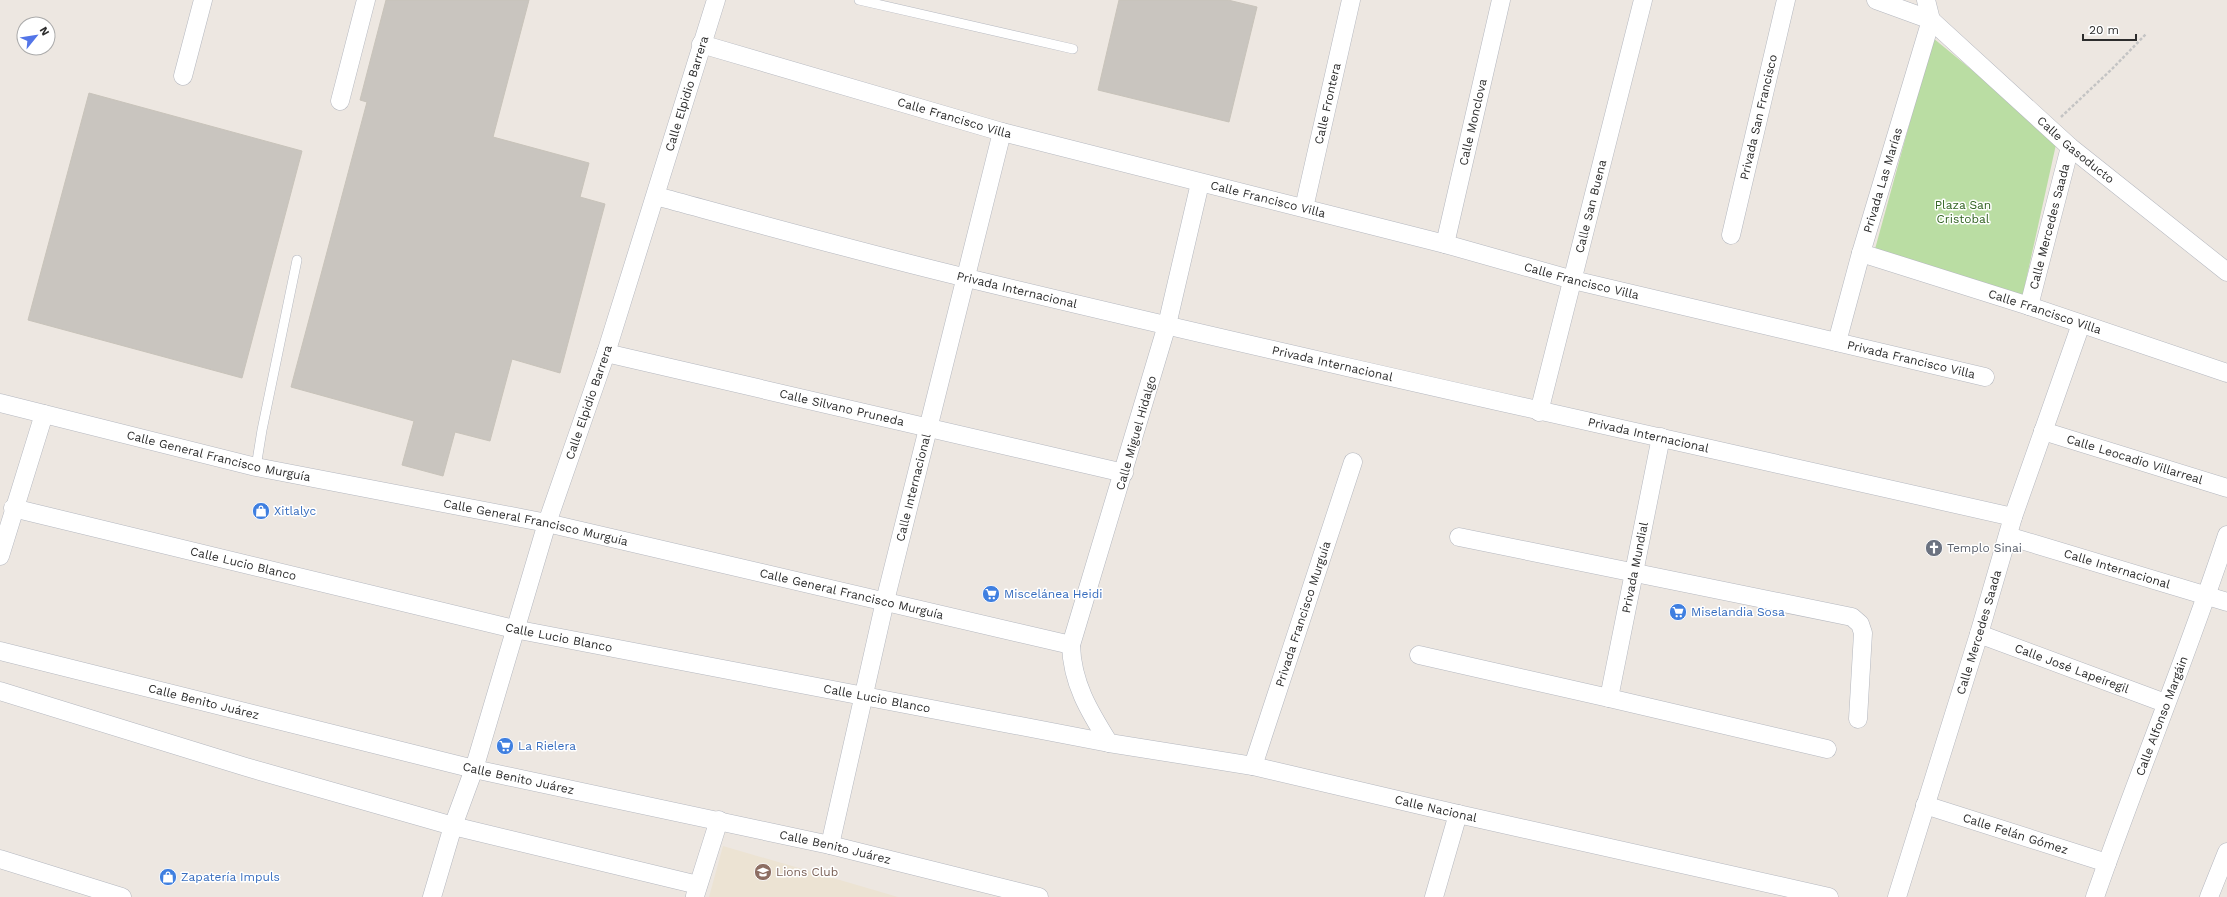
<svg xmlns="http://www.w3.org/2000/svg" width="2227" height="897" font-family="'Work Sans',sans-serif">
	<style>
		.education { fill: #ece3d3 }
		.green { fill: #badda3 }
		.building { fill: #c9c5bf; stroke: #c8c3ba }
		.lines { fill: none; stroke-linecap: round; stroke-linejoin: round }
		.service-casing { stroke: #b4b7bf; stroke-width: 10 }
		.minor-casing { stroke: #b4b7bf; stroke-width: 19 }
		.path { stroke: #c4c4c4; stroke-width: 2.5; stroke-dasharray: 3 2; stroke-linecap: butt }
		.service { stroke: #fff; stroke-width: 9 }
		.minor { stroke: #fff; stroke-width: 18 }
		.labels { text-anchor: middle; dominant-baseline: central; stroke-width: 3; stroke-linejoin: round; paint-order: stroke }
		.street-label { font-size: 12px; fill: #2d2d2d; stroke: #fff }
		.park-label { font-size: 12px; fill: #336423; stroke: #fff }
		.shop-label { font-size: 12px; fill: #366cbe; stroke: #fff; text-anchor: start }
		.worship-label { font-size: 12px; fill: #5b616d; stroke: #fff; text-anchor: start }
		.education-label { font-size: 12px; fill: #785e54; stroke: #fff; text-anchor: start }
	</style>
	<rect width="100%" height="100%" fill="#ede7e1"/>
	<!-- education -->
	<path class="education" d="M723,846L898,897H709Z"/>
	<!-- green -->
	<path class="green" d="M1933,38L2057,140L2019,312L1872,260Z"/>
	<!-- building -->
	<path class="building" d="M386,0H529L493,137L589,163L580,197L605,204L560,373L512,359L490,441L455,432L443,476L402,465L414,421L291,387L367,102L360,100Z
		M1119,0H1228L1257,7L1229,122L1098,90Z
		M89,93L302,151L242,378L28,320Z"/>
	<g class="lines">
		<defs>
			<path id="service" d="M859,0L1073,49
				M256,467L262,430L297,260"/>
			<g id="minor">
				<path id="s1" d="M1876,0L1931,20L2070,147L2227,272"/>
				<path d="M1926,0L1931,20"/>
				<path id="s2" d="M701,44L1002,132L1445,244L1573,280L1985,377"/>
				<path d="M183,76L203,0"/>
				<path d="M340,101L366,0"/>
				<path id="s3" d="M1200,183L1167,325L1071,645C1072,683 1089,711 1109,743L1253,766L1458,814L1829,897"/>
				<path id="s4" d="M656,196C759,224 863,253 967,278C1315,362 1664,438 2013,517"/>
				<path id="s5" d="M1304,208L1351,0"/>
				<path id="s6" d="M1731,235L1786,0"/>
				<path id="s7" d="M1445,244L1501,0"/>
				<path id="s8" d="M1861,253L2029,306L2227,373"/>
				<path id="s9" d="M2029,306L2070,147"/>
				<path id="s10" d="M1837,342L1861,253L1931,20"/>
				<path id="s11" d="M606,353L1124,473"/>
				<path id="s12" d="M0,403L256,467L547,523L1071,645"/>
				<path id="s13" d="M1539,412L1643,0"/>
				<path id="s14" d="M2043,431L2227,488"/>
				<path id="s15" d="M13,508L514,629L1109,743"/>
				<path id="s16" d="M2008,536L2227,602"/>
				<path d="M1459,537L1852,617L1860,624L1863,633L1858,719"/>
				<path d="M0,556L44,414"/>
				<path id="s17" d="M1979,634L2165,703"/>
				<path id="s18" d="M0,651L474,769L830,845L1039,897"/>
				<path d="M1419,655L1609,698L1827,749"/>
				<path d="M0,691L246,767L453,826L698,885"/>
				<path id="s19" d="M1609,698L1661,437"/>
				<path id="s20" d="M1253,766L1353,462"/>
				<path id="s21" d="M1925,805L2107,863"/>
				<path id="s22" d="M830,845L885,601L1002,132"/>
				<path d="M0,859L122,897"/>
				<path d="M695,896L719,820"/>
				<path id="s23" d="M432,897L453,826L474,769L547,523L606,353L716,0"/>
				<path d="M1434,897L1458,814"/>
				<path id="s24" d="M1897,897L1979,634L2013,517L2081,324"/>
				<path id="s25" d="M2095,897C2137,776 2187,657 2227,535"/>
				<path d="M2209,897L2227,852"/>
			</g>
		</defs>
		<!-- service casing -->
		<use href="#service" class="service-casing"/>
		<!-- minor casing -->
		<use href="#minor" class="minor-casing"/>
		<!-- path -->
		<path class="path" d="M2061,117L2112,69L2146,34"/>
		<!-- service -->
		<use href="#service" class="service"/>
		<!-- minor -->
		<use href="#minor" class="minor"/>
	</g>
	<!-- icons -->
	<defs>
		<symbol id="shop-disc" viewBox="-11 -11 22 22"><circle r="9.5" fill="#3f7fe0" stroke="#fff"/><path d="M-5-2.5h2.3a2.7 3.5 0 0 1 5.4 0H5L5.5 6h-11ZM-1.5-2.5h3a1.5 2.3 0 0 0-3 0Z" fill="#fff"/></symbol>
		<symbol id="church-disc" viewBox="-11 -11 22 22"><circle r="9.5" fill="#6b7280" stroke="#fff"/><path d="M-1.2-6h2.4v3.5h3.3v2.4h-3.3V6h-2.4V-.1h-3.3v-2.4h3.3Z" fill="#fff"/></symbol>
		<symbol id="supermarket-disc" viewBox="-11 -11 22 22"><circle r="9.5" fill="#3f7fe0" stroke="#fff"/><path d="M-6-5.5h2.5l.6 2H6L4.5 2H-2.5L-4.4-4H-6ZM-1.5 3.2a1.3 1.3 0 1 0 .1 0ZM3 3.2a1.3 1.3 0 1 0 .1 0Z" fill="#fff"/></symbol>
		<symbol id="school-disc" viewBox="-11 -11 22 22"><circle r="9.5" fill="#8d6e63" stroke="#fff"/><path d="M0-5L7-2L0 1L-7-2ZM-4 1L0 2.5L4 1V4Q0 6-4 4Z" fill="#fff"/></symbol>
	</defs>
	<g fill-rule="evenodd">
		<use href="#shop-disc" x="251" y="501" width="20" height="20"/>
		<use href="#church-disc" x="1924" y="538" width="20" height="20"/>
		<use href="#supermarket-disc" x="981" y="584" width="20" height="20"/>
		<use href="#supermarket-disc" x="1668" y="602" width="20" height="20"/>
		<use href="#supermarket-disc" x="495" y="736" width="20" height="20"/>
		<use href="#school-disc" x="753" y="862" width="20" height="20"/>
		<use href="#shop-disc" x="158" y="867" width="20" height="20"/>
	</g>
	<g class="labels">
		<!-- street labels -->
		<g class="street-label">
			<text stroke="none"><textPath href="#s23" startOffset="843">Calle Elpidio Barrera</textPath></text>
			<text stroke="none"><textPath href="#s5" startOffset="107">Calle Frontera</textPath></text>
			<text stroke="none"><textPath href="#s2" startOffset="264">Calle Francisco Villa</textPath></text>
			<text stroke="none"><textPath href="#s6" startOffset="121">Privada San Francisco</textPath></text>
			<text stroke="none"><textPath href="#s7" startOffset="125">Calle Monclova</textPath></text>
			<text stroke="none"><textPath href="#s1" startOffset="253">Calle Gasoducto</textPath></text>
			<text stroke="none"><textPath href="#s10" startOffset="168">Privada Las Marías</textPath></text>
			<text stroke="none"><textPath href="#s2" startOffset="588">Calle Francisco Villa</textPath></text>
			<text stroke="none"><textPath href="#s13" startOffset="212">Calle San Buena</textPath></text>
			<text stroke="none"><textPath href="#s9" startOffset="82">Calle Mercedes Saada</textPath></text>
			<text stroke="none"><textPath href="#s2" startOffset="912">Calle Francisco Villa</textPath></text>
			<text stroke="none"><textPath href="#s4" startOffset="373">Privada Internacional</textPath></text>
			<text stroke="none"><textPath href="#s8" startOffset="193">Calle Francisco Villa</textPath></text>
			<text stroke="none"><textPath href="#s2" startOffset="1251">Privada Francisco Villa</textPath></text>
			<text stroke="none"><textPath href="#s4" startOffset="697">Privada Internacional</textPath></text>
			<text stroke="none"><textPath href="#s23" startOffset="519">Calle Elpidio Barrera</textPath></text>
			<text stroke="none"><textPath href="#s11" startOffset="242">Calle Silvano Pruneda</textPath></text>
			<text transform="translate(1136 433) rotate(-74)">Calle Miguel Hidalgo</text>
			<text stroke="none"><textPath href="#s4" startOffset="1021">Privada Internacional</textPath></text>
			<text stroke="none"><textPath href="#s12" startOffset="225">Calle General Francisco Murguía</textPath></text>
			<text stroke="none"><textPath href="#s14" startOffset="96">Calle Leocadio Villarreal</textPath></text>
			<text stroke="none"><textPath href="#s22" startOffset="367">Calle Internacional</textPath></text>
			<text stroke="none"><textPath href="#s12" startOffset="549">Calle General Francisco Murguía</textPath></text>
			<text stroke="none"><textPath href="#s15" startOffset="237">Calle Lucio Blanco</textPath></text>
			<text stroke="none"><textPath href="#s19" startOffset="133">Privada Mundial</textPath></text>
			<text stroke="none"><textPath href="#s16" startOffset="114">Calle Internacional</textPath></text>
			<text stroke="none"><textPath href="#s12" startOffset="873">Calle General Francisco Murguía</textPath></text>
			<text stroke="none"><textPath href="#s20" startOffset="160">Privada Francisco Murguía</textPath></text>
			<text stroke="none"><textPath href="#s24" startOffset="277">Calle Mercedes Saada</textPath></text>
			<text stroke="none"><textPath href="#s15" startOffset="561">Calle Lucio Blanco</textPath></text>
			<text stroke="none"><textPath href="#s17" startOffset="99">Calle José Lapeiregil</textPath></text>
			<text stroke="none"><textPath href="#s15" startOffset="885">Calle Lucio Blanco</textPath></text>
			<text stroke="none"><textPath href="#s18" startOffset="210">Calle Benito Juárez</textPath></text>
			<text stroke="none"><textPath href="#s25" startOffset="193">Calle Alfonso Margáin</textPath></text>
			<text stroke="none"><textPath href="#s18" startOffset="534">Calle Benito Juárez</textPath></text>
			<text stroke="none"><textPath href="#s3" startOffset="920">Calle Nacional</textPath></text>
			<text stroke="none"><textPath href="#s21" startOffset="95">Calle Felán Gómez</textPath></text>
			<text stroke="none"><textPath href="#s18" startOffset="858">Calle Benito Juárez</textPath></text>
		</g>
		<!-- park labels -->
		<g class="park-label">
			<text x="1963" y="205">Plaza San<tspan x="1963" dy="14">Cristobal</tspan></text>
		</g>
		<!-- shop labels -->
		<g class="shop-label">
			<text x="274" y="511">Xitlalyc</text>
			<text x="1004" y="594">Miscelánea Heidi</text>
			<text x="1691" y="612">Miselandia Sosa</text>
			<text x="518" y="746">La Rielera</text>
			<text x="181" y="877">Zapatería Impuls</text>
		</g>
		<!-- worship labels -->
		<g class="worship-label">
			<text x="1947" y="548">Templo Sinai</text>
		</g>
		<!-- education labels -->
		<g class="education-label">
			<text x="776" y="872">Lions Club</text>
		</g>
	</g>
	<!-- north arrow -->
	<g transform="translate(36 36) rotate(60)"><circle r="19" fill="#ffffff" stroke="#ababab"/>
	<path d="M0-3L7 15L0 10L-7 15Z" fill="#5375e8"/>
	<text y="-6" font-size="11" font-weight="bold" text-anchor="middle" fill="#2d2d2d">N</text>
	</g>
	<!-- scale -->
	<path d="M2083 34v6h53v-6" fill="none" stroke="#2d2d2d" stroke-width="2"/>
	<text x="2089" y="34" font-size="12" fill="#2d2d2d" stroke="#ffffff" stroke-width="3" paint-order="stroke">20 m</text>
</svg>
